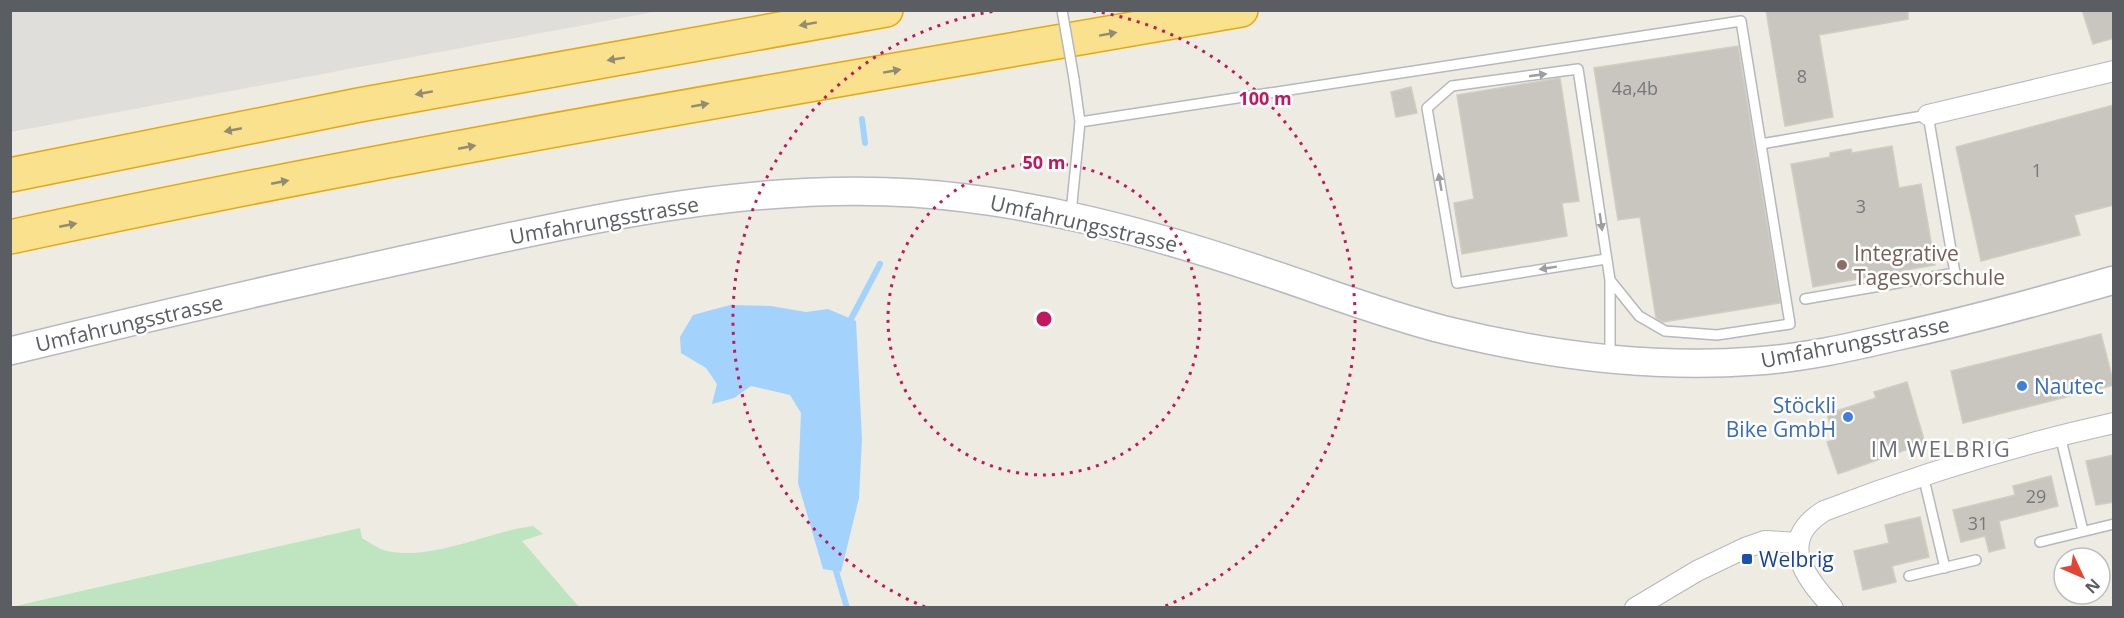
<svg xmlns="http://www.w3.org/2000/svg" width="2124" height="618" font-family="'Open Sans',sans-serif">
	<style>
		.industrial { fill: #e0deda }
		.green { fill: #bfe4c0 }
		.water { fill: #a3d3fc }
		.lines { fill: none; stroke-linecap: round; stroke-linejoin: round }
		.stream { stroke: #a3d3fc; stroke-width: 6 }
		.building { fill: #c8c6bf; stroke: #d1cdc1; stroke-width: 1.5 }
		.lane-casing { stroke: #b5b8bc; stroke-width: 12 }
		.street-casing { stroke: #b5b8bc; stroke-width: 22 }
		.secondary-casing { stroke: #b6b9be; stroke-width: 30 }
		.highway-casing { stroke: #e8a807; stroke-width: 36 }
		.lane { stroke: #fff; stroke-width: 9 }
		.street { stroke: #fff; stroke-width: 20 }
		.secondary { stroke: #fff; stroke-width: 27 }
		.highway { stroke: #f9e18d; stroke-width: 33 }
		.lane-bridge-casing { stroke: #b5b8bc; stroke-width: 12; stroke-linecap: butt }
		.lane-bridge { stroke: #fff; stroke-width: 9 }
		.oneway { fill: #928c72 }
		.oneway2 { fill: #9c9ea1 }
		.ring { fill: none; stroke: #c2185b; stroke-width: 3; stroke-dasharray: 3 6 }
		.education-dot { fill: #8d6e63; stroke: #fff; stroke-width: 2 }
		.shop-dot { fill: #3f7fe0; stroke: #fff; stroke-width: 2 }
		.transit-dot { fill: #1a4fb4; stroke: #fff; stroke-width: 2 }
		.labels { text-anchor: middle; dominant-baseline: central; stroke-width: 5; stroke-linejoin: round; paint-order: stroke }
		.number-label { font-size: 18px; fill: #76787a }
		.street-label { font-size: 21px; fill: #5a5e63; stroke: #fff }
		.education-label { font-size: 21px; fill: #785e54; stroke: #fff; text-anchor: start }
		.shop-label { font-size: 21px; fill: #366cbe; stroke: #fff; text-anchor: start }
		.transit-label { font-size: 21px; fill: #164399; stroke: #fff; text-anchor: start }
		.neighbourhood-label { font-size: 22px; letter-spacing: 1.5px; fill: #6c7075; stroke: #fff }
		.centre { fill: #c2185b; stroke: #fff; stroke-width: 3 }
		.ring-label { font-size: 18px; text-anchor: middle; font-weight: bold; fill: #c2185b; stroke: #fff; stroke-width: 5; stroke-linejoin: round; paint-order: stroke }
	</style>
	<rect width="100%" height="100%" fill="#edebe2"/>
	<!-- industrial -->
	<path class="industrial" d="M11,10H659V11L11,132Z"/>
	<!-- green -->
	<path class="green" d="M533,526L543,534L522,541L579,607H11L360,528L362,538C369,542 378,549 387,551C432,561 486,532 533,526Z"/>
	<!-- water -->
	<path class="water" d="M730,305L771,306L806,312L828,309L856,321L862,439L859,498L841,572L823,569L798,483L801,413L790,395L751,386L734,398L712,404L717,384L706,368L681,353L680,337L693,315Z"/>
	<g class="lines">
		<!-- stream -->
		<path class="stream" d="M862,119L865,143
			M851,319L880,264
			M836,571L847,608"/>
	</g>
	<!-- building -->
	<path class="building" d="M1766,10H1908V19L1819,35L1833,117L1785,126Z
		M2082,10H2114V38L2093,44Z
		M1738,46L1780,303L1663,322L1656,318L1640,217L1618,220L1594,68Z
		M1560,78L1579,201L1562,203L1567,236L1462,254L1454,203L1474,199L1457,95Z
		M1411,87L1417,113L1396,117L1391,92Z
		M2114,105V205L2074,215L2080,235L1981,261L1956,147Z
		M1892,146L1899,188L1921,184L1935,265L1813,287L1791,164L1830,157V153L1851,149L1852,153Z
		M2101,334L2114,385L1963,423L1951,371Z
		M1907,382L1925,443L1838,474L1827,442L1835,439L1827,414L1876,398L1874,392Z
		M2114,455V502L2096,505L2086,461Z
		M2051,476L2058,506L1999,521L2005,548L1989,552L1985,536L1961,542L1953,510L2015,495L2013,486Z
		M1920,517L1929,557L1892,566L1896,582L1863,590L1854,551L1889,543L1885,525Z"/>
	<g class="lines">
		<defs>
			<path id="lane" d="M1080,122L1741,21L1790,324L1717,335L1665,331L1639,316L1610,280
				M1761,144L1928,115L1955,273L1805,299
				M1071,213L1080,122L1074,79
				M1606,259L1457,283L1427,108L1452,86L1578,69L1610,280V356
				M2060,435L2083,531
				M1923,475L1945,568
				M2040,542L2114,524
				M1909,576L1976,560"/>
			<path id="street" d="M1928,115L2114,71
				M1635,608L1697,571L1745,548L1765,541L1799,543
				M1833,608C1805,577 1776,541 1824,511C1918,475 2015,445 2114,423"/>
			<path id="secondary" d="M10,351C157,315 305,281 453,249C604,216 756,183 913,193C1032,201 1147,232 1260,270C1321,290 1382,314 1445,330C1546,355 1651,369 1756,361C1802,358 1848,348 1894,337C1968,321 2041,301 2114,280"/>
			<path id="highway" d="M10,175L359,105L886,10
				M10,237C418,149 830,82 1241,10"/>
		</defs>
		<!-- lane casing -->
		<use href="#lane" class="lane-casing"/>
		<!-- street casing -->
		<use href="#street" class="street-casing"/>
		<!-- secondary casing -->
		<use href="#secondary" class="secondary-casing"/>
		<!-- highway casing -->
		<use href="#highway" class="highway-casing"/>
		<!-- lane -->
		<use href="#lane" class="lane"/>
		<!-- street -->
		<use href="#street" class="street"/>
		<!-- secondary -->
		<use href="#secondary" class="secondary"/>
		<!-- highway -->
		<use href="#highway" class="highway"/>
		<defs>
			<path id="lane-bridge" d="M1062,10L1074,79"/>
		</defs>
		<!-- lane-bridge casing -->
		<use href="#lane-bridge" class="lane-bridge-casing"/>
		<!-- lane-bridge -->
		<use href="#lane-bridge" class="lane-bridge"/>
	</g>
	<!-- one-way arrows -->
	<defs><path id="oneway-solid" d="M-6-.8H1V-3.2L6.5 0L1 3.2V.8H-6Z" transform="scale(1.5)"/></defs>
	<g class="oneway">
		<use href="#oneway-solid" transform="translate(808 24) rotate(170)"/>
		<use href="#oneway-solid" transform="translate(1108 34) rotate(-10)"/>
		<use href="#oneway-solid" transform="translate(616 59) rotate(171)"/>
		<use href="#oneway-solid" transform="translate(892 71) rotate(-10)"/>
		<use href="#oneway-solid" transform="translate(424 93) rotate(170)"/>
		<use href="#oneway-solid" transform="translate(700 105) rotate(-10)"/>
		<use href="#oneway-solid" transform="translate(233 130) rotate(169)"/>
		<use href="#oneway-solid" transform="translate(467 147) rotate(-11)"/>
		<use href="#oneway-solid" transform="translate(280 182) rotate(-11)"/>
		<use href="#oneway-solid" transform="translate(68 225) rotate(-11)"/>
	</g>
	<g class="oneway2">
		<use href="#oneway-solid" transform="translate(1538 75) rotate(-8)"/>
		<use href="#oneway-solid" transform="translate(1440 182) rotate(-100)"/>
		<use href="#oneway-solid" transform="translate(1601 222) rotate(82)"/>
		<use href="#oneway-solid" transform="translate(1548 268) rotate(171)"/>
	</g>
	<!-- distance rings -->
	<g class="ring">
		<circle cx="1044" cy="319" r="156"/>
		<path d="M925 607A312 312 0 0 1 995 11M1093 11A312 312 0 0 1 1163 607"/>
	</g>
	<!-- markers -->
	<circle class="education-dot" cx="1842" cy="265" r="6"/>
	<g class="shop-dot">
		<circle cx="2022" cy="386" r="6"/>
		<circle cx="1848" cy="417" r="6"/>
	</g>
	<rect class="transit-dot" x="1741" y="553" width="12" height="12" rx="3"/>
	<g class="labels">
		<!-- number labels -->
		<g class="number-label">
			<text x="1802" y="76">8</text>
			<text x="1635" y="88">4a,4b</text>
			<text x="2037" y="170">1</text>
			<text x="1861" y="206">3</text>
			<text x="2036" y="496">29</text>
			<text x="1978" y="523">31</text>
		</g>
		<!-- street labels -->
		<g class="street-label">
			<text transform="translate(604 220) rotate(-10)">Umfahrungsstrasse</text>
			<text transform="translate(1084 223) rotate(13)">Umfahrungsstrasse</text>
			<text transform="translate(129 323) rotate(-13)">Umfahrungsstrasse</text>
			<text transform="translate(1855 342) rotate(-11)">Umfahrungsstrasse</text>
		</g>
		<!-- education labels -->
		<g class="education-label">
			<text x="1854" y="253">Integrative<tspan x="1854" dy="24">Tagesvorschule</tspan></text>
		</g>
		<!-- shop labels -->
		<g class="shop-label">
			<text x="2034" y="386">Nautec</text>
			<text x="1836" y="405" text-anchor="end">Stöckli<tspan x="1836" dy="24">Bike GmbH</tspan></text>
		</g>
		<!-- transit labels -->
		<g class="transit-label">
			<text x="1759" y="559">Welbrig</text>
		</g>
		<!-- neighbourhood labels -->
		<g class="neighbourhood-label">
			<text x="1941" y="448">IM WELBRIG</text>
		</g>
	</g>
	<circle cx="1044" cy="319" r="9" class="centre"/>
	<g class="ring-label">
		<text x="1265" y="105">100 m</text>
		<text x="1044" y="169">50 m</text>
	</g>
	<!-- border -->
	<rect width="2124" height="618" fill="none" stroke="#5a5e63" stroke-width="24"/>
	<!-- north arrow -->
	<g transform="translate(2082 576) rotate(134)"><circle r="28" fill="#ffffff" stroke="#bdbfc1" stroke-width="1.5"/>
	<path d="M0-4.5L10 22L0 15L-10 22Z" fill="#e34532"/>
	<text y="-9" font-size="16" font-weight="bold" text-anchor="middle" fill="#5a5e63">N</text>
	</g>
</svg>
